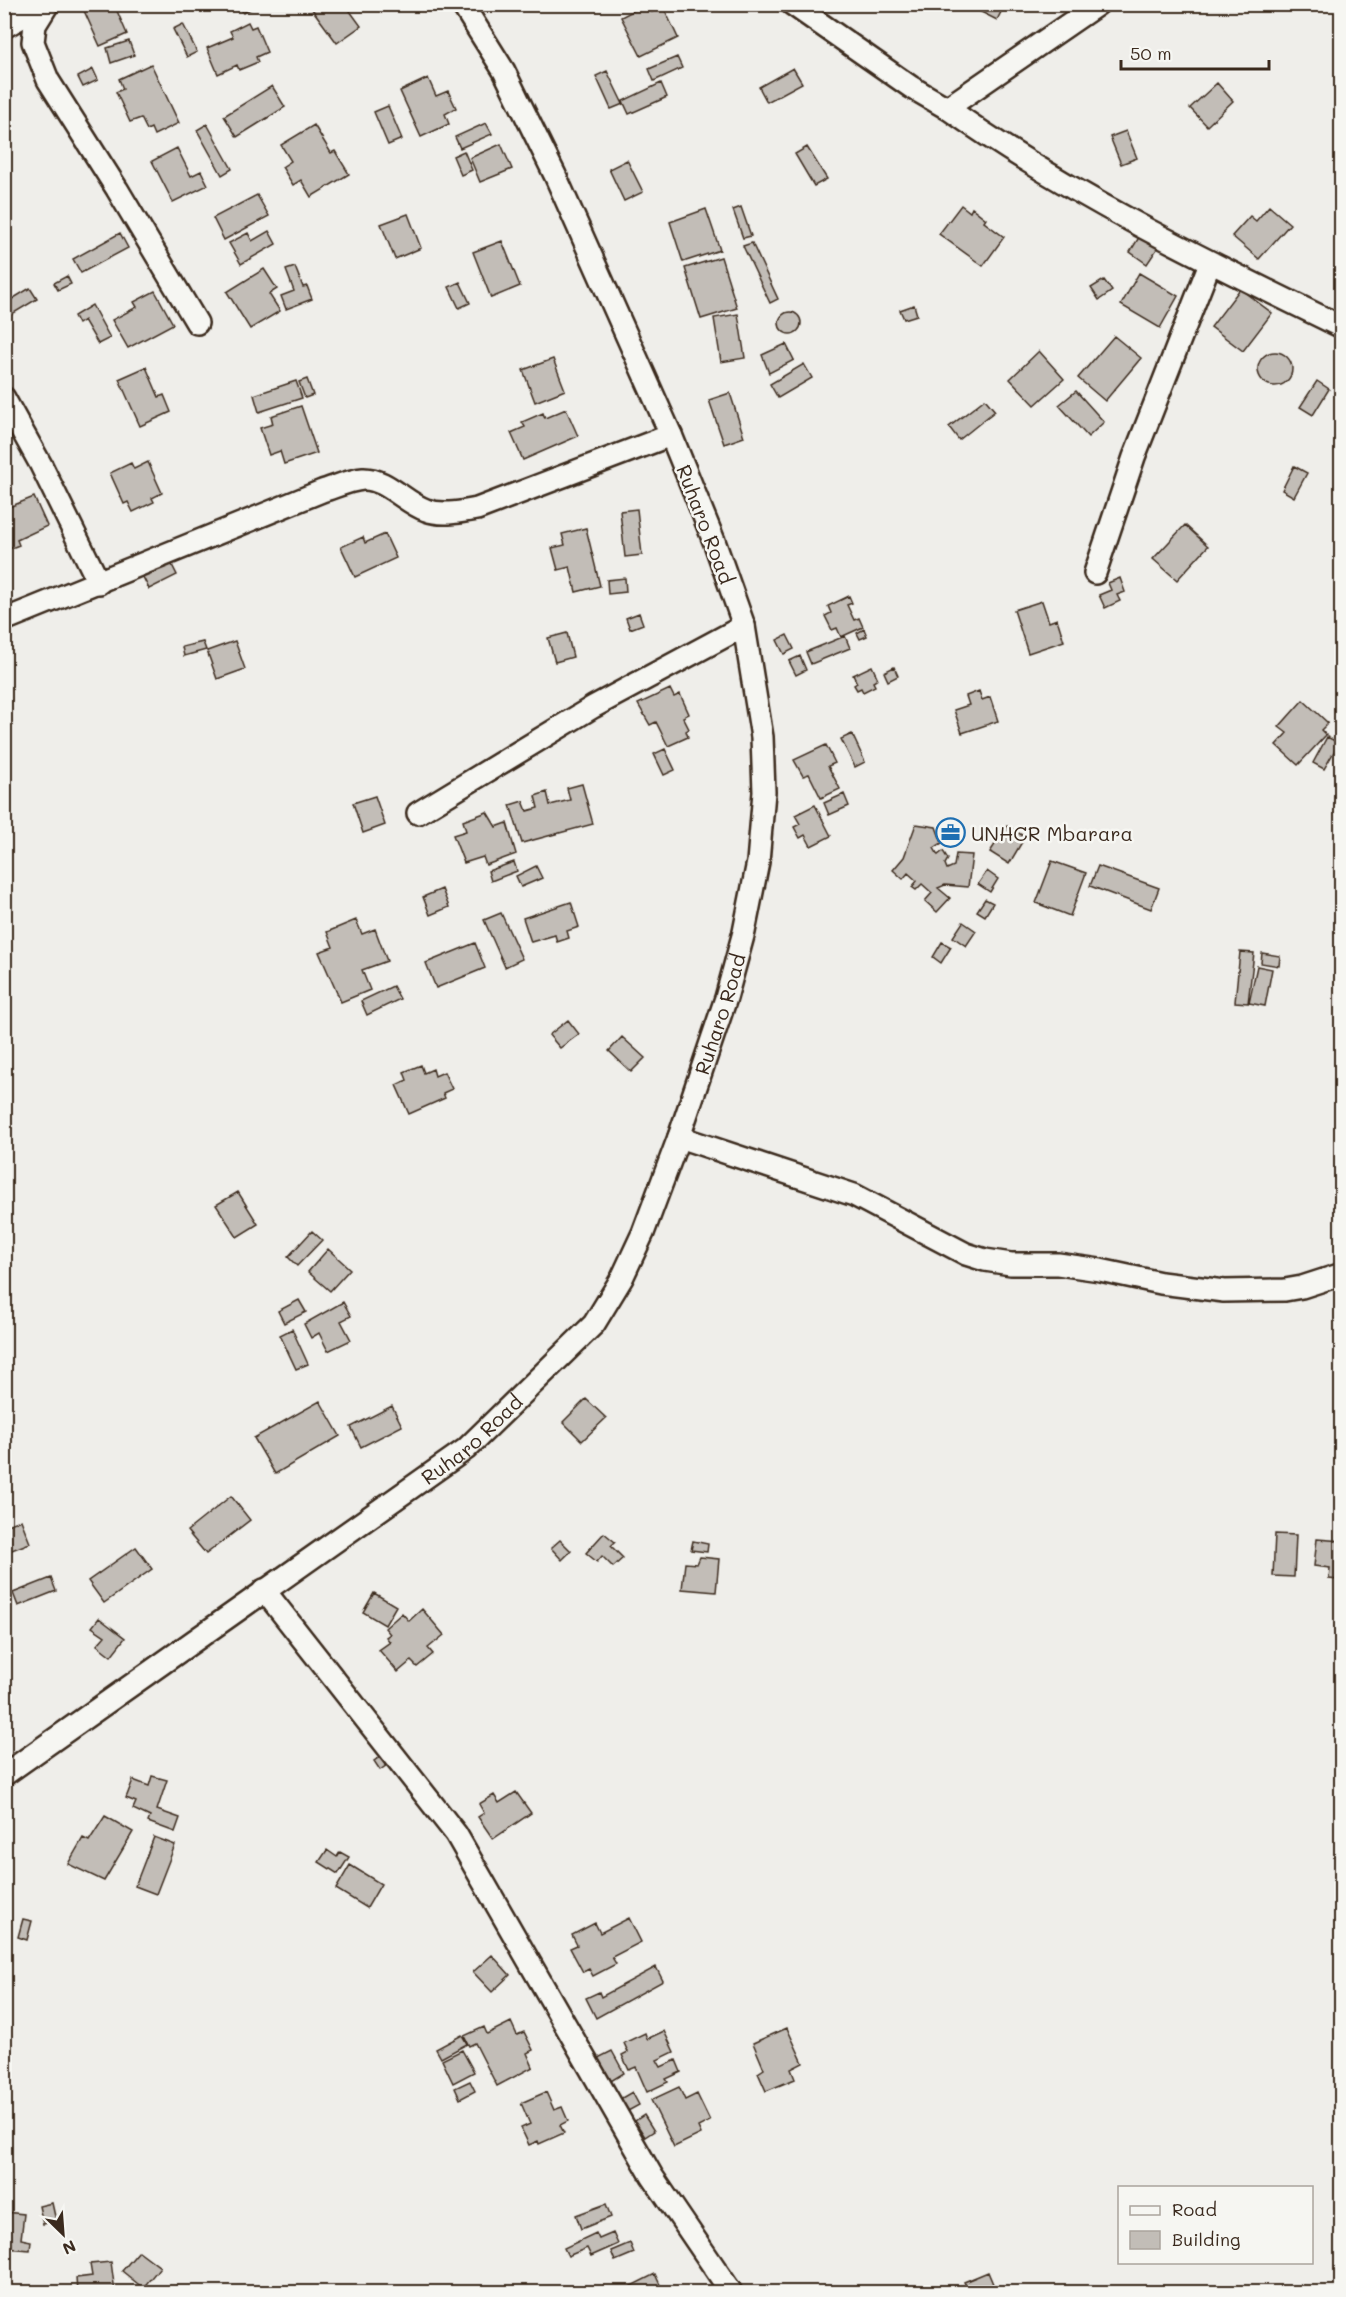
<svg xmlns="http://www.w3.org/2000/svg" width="1346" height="2297" font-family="Mali,sans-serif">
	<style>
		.building { fill: #c2bdb7; stroke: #3b2a1e; stroke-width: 1.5 }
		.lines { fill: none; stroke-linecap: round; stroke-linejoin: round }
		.minor-casing { stroke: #3b2a1e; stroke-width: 26 }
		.minor { stroke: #f6f6f2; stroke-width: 21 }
		.labels { text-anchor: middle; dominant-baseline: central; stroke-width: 5; stroke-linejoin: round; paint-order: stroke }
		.street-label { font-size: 20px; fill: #3b2a1e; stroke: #f6f6f2 }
		.poi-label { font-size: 20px; fill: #3b2a1e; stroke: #f6f6f2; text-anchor: start }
	</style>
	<rect width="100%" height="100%" fill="#efeeea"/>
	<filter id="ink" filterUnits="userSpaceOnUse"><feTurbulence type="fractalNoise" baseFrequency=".0167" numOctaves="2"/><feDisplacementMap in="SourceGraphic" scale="12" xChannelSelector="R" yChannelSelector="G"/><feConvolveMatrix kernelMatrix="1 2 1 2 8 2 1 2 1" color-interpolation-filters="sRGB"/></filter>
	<g filter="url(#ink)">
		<!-- building -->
		<path class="building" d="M81,4H114L127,34L100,46Z
			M239,4H255L256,6L243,13Z
			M318,4H345L361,26L337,43L312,9Z
			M646,4H649L652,12L663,6L678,38L641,56L621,17Z
			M965,4H1005L997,20Z
			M248,22L251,28L256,26L267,52L256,57L258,62L239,70L237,65L218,74L207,48L233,37L230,31Z
			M183,24L197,52L187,57L173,29Z
			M129,41L134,55L111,63L107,48Z
			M677,57L682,68L654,81L649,69Z
			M151,64L179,123L154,135L151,128L147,130L141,118L130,122L116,92L123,89L119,79Z
			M793,68L802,83L767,102L759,87Z
			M93,69L98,80L83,87L78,77Z
			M607,71L623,104L611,109L596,76Z
			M428,78L436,96L448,91L456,108L445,114L449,124L421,137L400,91Z
			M661,83L667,97L629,114L623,101Z
			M1217,83L1233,101L1207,126L1190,108Z
			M272,86L285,107L237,137L224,116Z
			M388,106L402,139L388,145L374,112Z
			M486,123L492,134L460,148L455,137Z
			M207,124L232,169L222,175L197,130Z
			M314,125L331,153L335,151L349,174L311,197L301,180L293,185L282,167L291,161L281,145Z
			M1126,131L1137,158L1121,164L1110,137Z
			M501,144L512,169L480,182L470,158Z
			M807,147L827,179L814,186L795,154Z
			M177,148L191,176L201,171L208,185L173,202L152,161Z
			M464,151L472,170L461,175L453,156Z
			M627,160L643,192L624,201L609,169Z
			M257,195L269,216L224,240L213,218Z
			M961,205L970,212L972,208L986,219L984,222L1004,237L983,266L939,234Z
			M1269,206L1290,224L1259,259L1232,236L1250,216L1256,221Z
			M741,207L751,236L743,238L733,210Z
			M706,209L720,250L683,262L670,222Z
			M408,214L421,248L395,259L381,224Z
			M269,231L276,244L241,264L229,243L248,233L252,241Z
			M120,233L128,248L81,273L73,259Z
			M1141,234L1159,246L1147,264L1130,252Z
			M502,241L520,286L491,298L473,252Z
			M752,243L778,299L770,303L743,246Z
			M721,257L737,308L701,319L685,268Z
			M295,267L303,287L307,286L312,299L286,309L281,296L294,291L286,270Z
			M264,269L277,289L269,294L280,311L250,329L227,292Z
			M1139,273L1178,296L1160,328L1121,305Z
			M67,276L71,284L58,290L54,283Z
			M1104,280L1112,291L1099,300L1091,288Z
			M460,282L470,303L459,308L449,287Z
			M30,288L37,299L4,319V304Z
			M1240,289L1272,313L1243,351L1211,327Z
			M155,291L173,324L128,348L112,320L137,307L134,302Z
			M92,305L110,338L98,344L84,320L78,324L74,316Z
			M914,305L917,315L904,319L900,310Z
			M779 323a11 11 0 1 1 22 0a11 11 0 1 1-22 0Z
			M738,314L745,358L721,362L714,318Z
			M1114,336L1141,358L1105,401L1078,378Z
			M786,344L794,360L769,373L762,355Z
			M1039,351L1064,379L1035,405L1010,379Z
			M1258 369a17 17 0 1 1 34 0a17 17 0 1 1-34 0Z
			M553,359L565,390L535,402L523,370Z
			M804,364L812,378L778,398L770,384Z
			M146,367L159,397L164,395L171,412L140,426L119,379Z
			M307,379L313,395L305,398L299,382Z
			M296,381L302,398L259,412L254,395Z
			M1317,381L1329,389L1313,415L1300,407Z
			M1076,391L1104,422L1088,437L1059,405Z
			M730,393L744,437L724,444L709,400Z
			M985,399L995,411L959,440L949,427Z
			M301,406L317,453L284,464L280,451L269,455L260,428L273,424L271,416Z
			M566,409L578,436L523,460L511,433L525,427L522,422L543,413L545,418Z
			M148,462L162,493L152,498L154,502L133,512L128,502L124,504L110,473L131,463L134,469Z
			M1294,466L1307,473L1294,497L1282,490Z
			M34,497L47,526L17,540L19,545L4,551V509Z
			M637,509L642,555L625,557L620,511Z
			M1185,525L1208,546L1177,580L1153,559Z
			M586,528L600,586L576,592L570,567L558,570L552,548L565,545L562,534Z
			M385,534L396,558L355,577L341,547L363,537L365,543Z
			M170,561L177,575L149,589L142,575Z
			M625,578L626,592L608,594L607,580Z
			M1120,578L1125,592L1117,595L1120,601L1105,608L1099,595L1111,590L1108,583Z
			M849,596L852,603L847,605L854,620L859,618L863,627L841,637L837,628L832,630L825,616L831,613L828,606Z
			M1042,601L1049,622L1057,619L1064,641L1028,653L1014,610Z
			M639,613L643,624L630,629L626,618Z
			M864,629L867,636L860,639L857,633Z
			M567,633L573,657L555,662L548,638Z
			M787,635L794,649L784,654L777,640Z
			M845,636L850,648L811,664L806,652Z
			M235,641L245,669L217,679L207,651Z
			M203,642L206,650L184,656L182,647Z
			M800,656L806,670L796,675L789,661Z
			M872,666L878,679L873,682L875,686L863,692L861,688L857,690L854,685L857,683L853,675Z
			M894,667L898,676L888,681L884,672Z
			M670,689L674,697L680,694L689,714L683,717L689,729L686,731L688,737L668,746L656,722L650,725L638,704Z
			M979,691L982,700L990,697L998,721L962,733L954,710L969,705L966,696Z
			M1303,700L1328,723L1321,730L1326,735L1298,765L1276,745L1287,733L1279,727Z
			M852,734L865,762L855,767L841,739Z
			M1327,737L1339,743L1324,769L1313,763Z
			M826,745L835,763L828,766L840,789L821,798L809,774L803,776L794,760Z
			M665,749L675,770L664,775L654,754Z
			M582,784L593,824L522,843L510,805L523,801L527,811L538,808L535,796L547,792L550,805L570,800L567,788Z
			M844,794L849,806L829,815L824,803Z
			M375,796L385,825L363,833L353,803Z
			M815,805L831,836L811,846L805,835L800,838L794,827L800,824L795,815Z
			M487,812L496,827L507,823L516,854L486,865L483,857L464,863L453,835L466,831L463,821Z
			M916,824L936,827L942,843L934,848L938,855L943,851L948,859L945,864L947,869L954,866L956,854L972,855L968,887L945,885L938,888L950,898L937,912L925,901L932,893L922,884L916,890L912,887L917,881L908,873L903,879L893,870L904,857Z
			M1007,826L1025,837L1009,864L990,852Z
			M1052,861L1086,873L1070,916L1036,903Z
			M514,862L517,871L491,881L488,871Z
			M536,866L542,878L521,887L516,876Z
			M1098,866L1159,888L1151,909L1090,886Z
			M987,871L998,879L990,892L978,884Z
			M442,889L449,907L430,915L423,897Z
			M985,899L993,903L985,916L977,911Z
			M571,902L579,927L567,931L569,938L557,942L555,935L531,942L523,918Z
			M501,913L522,959L505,967L484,920Z
			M356,920L362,934L375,929L387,961L362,970L370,990L341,1002L319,952L333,947L327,932Z
			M963,922L976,931L966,946L953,937Z
			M942,942L951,947L941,963L933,957Z
			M475,943L485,968L436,988L426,963Z
			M1240,952L1254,953L1248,1003L1235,1002Z
			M1262,953L1280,956L1279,966L1261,963Z
			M1257,966L1272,969L1265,1006L1249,1003Z
			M393,986L400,999L367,1015L361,1001Z
			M568,1020L579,1034L560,1048L549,1035Z
			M622,1037L645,1058L631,1072L609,1051Z
			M421,1065L424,1073L433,1069L435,1076L444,1072L452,1089L443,1093L445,1098L409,1114L396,1085L407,1080L404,1072Z
			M238,1192L258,1224L237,1237L216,1205Z
			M312,1231L322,1240L297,1266L288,1257Z
			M328,1249L350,1269L330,1291L308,1272Z
			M299,1300L306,1312L284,1323L278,1311Z
			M343,1302L351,1316L341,1321L351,1340L328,1351L319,1333L311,1338L304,1324Z
			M292,1329L308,1364L296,1369L280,1335Z
			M586,1399L606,1418L582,1441L563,1422Z
			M320,1401L340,1436L275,1474L254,1438Z
			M392,1406L402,1426L361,1447L351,1427Z
			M231,1496L250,1520L206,1554L187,1531Z
			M21,1520L30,1543L4,1553V1526Z
			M604,1533L615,1542L611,1546L623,1558L613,1567L602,1556L597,1562L586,1553Z
			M1275,1534L1296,1535L1294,1577L1273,1576Z
			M1317,1539L1342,1541V1571H1338V1580L1329,1579L1330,1568L1314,1566Z
			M560,1540L571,1551L562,1560L551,1548Z
			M693,1541L708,1544L707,1552L691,1550Z
			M136,1547L152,1569L104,1603L88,1581Z
			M700,1557L719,1559L716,1592L682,1589L685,1563L697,1564Z
			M51,1578L56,1591L18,1606L13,1593Z
			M374,1593L396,1606L385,1625L363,1612Z
			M422,1609L444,1635L428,1648L433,1654L417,1667L411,1661L398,1672L379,1650L390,1642L386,1637L390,1634L385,1628L402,1613L409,1621Z
			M99,1618L125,1638L111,1656L97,1645L105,1636L92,1627Z
			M384,1754L390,1763L380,1770L374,1761Z
			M152,1776L167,1780L157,1810L180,1818L175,1832L148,1822L150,1817L133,1809L136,1802L126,1798L133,1780L149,1786Z
			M516,1792L531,1813L493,1839L478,1817L484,1813L479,1804L494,1795L499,1803Z
			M105,1816L133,1832L104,1881L68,1864L83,1838L89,1841Z
			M154,1837L175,1845L156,1894L135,1886Z
			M327,1850L337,1857L340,1852L349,1857L338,1874L319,1862Z
			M350,1865L381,1884L367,1908L336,1889Z
			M629,1918L641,1942L612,1957L616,1964L593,1976L589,1969L583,1972L570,1948L577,1945L572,1935L595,1923L600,1933Z
			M23,1919L32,1921L27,1940L18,1937Z
			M492,1955L510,1975L492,1992L473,1972Z
			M656,1967L663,1981L596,2018L586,1998L599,1992L601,1997Z
			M511,2022L517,2035L524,2032L533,2050L527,2053L533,2067L497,2086L475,2043L469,2046L464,2036L484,2027L487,2034Z
			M787,2028L803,2063L791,2069L795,2079L766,2091L758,2073L764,2069L753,2043Z
			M664,2031L674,2052L657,2060L661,2067L676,2060L681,2072L666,2079L668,2082L647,2092L636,2067L629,2070L622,2055L628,2052L624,2043L645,2033L647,2039Z
			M462,2035L467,2044L441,2058L436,2049Z
			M462,2050L474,2072L453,2083L442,2060Z
			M612,2051L624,2073L611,2081L598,2058Z
			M470,2081L475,2091L460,2099L455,2088Z
			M679,2087L685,2100L697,2094L710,2121L698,2127L701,2134L674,2147L651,2100Z
			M546,2092L554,2110L562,2107L568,2121L560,2125L564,2133L539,2144L538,2141L529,2145L521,2128L530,2124L521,2103Z
			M632,2092L639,2105L628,2111L620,2099Z
			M644,2115L654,2131L645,2137L635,2121Z
			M52,2203L56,2221L43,2224L39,2206Z
			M606,2204L611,2217L581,2229L576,2215Z
			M5,2212L24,2214L21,2239L31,2241L30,2250L4,2248Z
			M596,2233L599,2239L613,2233L618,2244L591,2256L587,2248L568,2256L564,2248Z
			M630,2243L634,2253L615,2261L611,2251Z
			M139,2251L160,2267L143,2288L122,2271Z
			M111,2262L115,2292H77L76,2278L92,2276L90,2264Z
			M988,2272L996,2291L969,2292L964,2282Z
			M655,2274L661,2287L659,2288L661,2292H634L631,2286Z"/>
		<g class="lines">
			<defs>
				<g id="minor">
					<path d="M48,4L35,25L33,42L48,80L117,189L197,323"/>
					<path d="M792,4L911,87L947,108L1098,4"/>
					<path d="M4,27L45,4"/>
					<path d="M947,108C1070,195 1206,261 1342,327"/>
					<path d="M4,398L41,465L99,583"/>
					<path d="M1095,573L1134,457L1210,263"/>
					<path d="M4,620L322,491C335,487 350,480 363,479C386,478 405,503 426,510C442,516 460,512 477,509L671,435"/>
					<path d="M418,813L593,707L744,626"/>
					<path d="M679,1137L854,1195L966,1254L985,1260L1011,1264H1058L1100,1270L1161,1283L1224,1291L1285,1290L1302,1287L1342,1274"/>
					<path d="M264,1590L456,1834L652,2176L731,2292"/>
					<path id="s1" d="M4,1775L466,1449L594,1324L622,1278L643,1233L679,1137L726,998L744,932L758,862L764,792L762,737L744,626L714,541L671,435L555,175L504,71L462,4"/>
				</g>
			</defs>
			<!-- minor casing -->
			<use href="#minor" class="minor-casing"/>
			<!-- minor -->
			<use href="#minor" class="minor"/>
		</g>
	</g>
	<!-- icons -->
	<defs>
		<symbol id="office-ring" viewBox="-11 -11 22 22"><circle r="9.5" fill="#f6f6f2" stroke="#1f6fb2" stroke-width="1.5"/><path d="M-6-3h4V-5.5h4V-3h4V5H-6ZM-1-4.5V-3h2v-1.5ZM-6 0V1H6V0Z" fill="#1f6fb2"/></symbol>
	</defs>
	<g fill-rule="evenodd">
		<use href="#office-ring" x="934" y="816" width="33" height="33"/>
	</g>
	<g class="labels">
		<!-- street labels -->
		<g class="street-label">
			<text transform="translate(706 524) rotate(69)">Ruharo Road</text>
			<text stroke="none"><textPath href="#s1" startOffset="1080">Ruharo Road</textPath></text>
			<text stroke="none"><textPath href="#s1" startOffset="576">Ruharo Road</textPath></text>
		</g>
		<!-- poi labels -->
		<g class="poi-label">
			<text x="971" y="833">UNHCR Mbarara</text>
		</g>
	</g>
	<!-- margin -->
	<rect width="1346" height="2297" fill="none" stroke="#f6f6f2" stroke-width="24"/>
	<rect x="12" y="12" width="1322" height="2273" fill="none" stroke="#3b2a1e" stroke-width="2" filter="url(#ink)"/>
	<!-- legend -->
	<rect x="1118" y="2186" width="195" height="78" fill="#f6f6f2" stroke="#aba49d" stroke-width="1.5"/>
	<rect x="1130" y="2206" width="30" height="9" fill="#f6f6f2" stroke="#aba49d" stroke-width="1.5"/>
	<text x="1172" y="2216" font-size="18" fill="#3b2a1e">Road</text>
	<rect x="1130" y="2231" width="30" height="18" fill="#c2bdb7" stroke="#aba49d" stroke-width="1.5"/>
	<text x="1172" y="2246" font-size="18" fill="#3b2a1e">Building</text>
	<!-- north arrow -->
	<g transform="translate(63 2234) rotate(155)" stroke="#f6f6f2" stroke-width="4.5" paint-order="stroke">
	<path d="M0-4.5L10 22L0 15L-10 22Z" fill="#3b2a1e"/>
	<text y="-9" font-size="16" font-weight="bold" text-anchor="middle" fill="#3b2a1e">N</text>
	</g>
	<!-- scale -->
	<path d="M1121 60v9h148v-9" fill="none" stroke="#3b2a1e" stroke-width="3"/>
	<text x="1130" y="60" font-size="18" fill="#3b2a1e" stroke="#f6f6f2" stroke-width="4.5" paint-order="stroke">50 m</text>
</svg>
